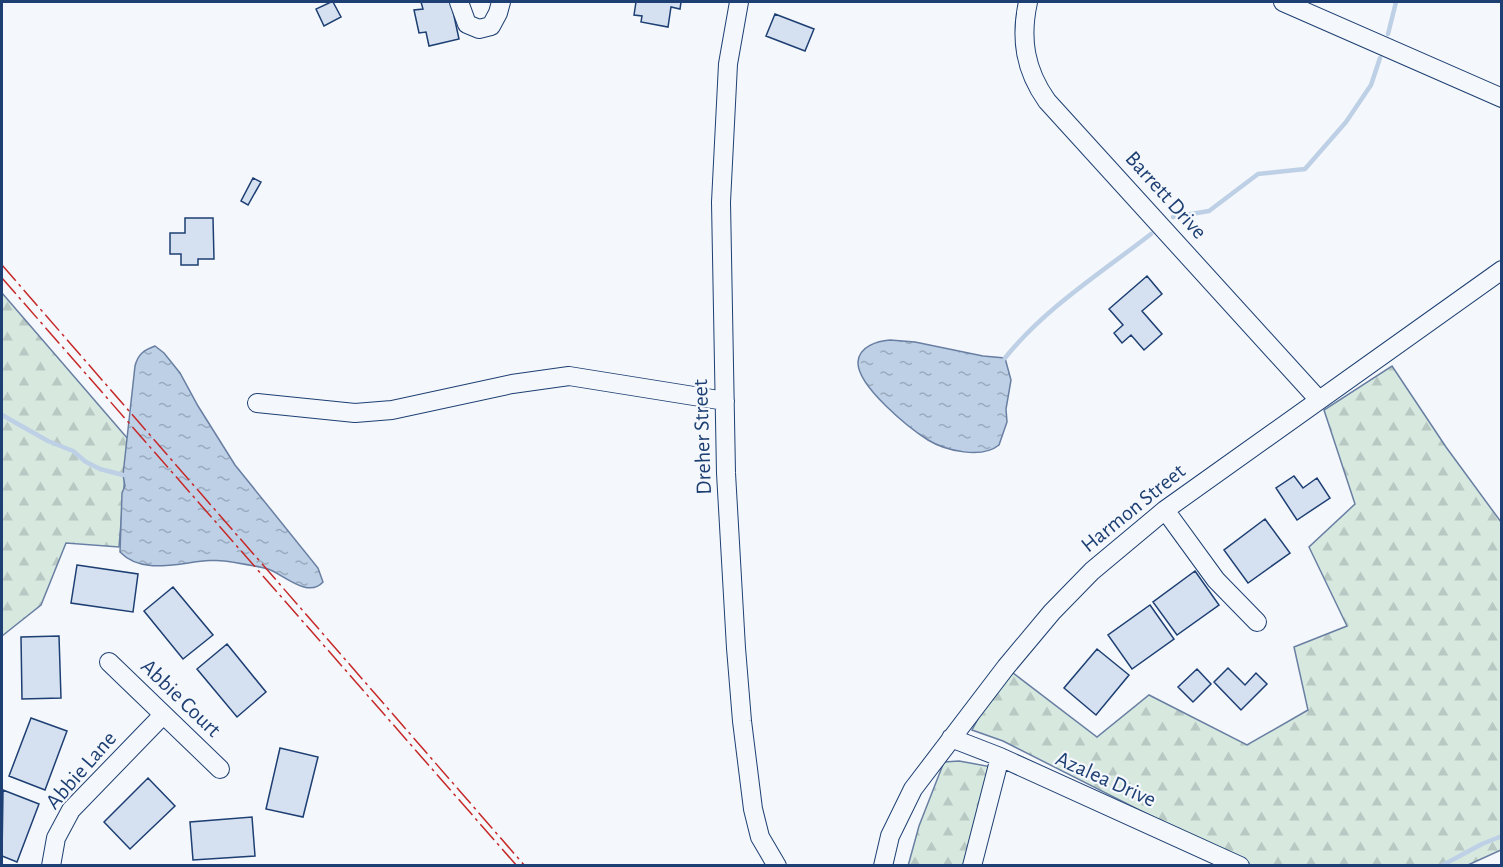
<svg xmlns="http://www.w3.org/2000/svg" width="1503" height="867" font-family="'Alegreya Sans',sans-serif">
	<style>
		.forest { fill: url(#forest-firs); stroke: #687fa3; stroke-width: 1.5 }
		.water { fill: url(#water-ripples); stroke: #687fa3; stroke-width: 1.5 }
		.lines { fill: none; stroke-linecap: round; stroke-linejoin: round }
		.stream { stroke: #bed0e5; stroke-width: 4.5 }
		.building { fill: #d5e0f0; stroke: #1d3f73; stroke-width: 1.5 }
		.minor-casing { stroke: #1d3f73; stroke-width: 20 }
		.minor { stroke: #f4f7fb; stroke-width: 18 }
		.power { stroke: #c62828; stroke-width: 1.5; stroke-dasharray: 21 4.5 3 4.5; stroke-linecap: butt }
		.labels { text-anchor: middle; dominant-baseline: central; stroke-width: 4.5; stroke-linejoin: round; paint-order: stroke }
		.street-label { font-size: 22px; fill: #1d3f73; stroke: #f4f7fb }
	</style>
	<defs>
		<pattern id="forest-firs" width="22" height="20" patternUnits="userSpaceOnUse" patternTransform="scale(1.5)"><rect width="22" height="20" fill="#d7e8df"/><path d="M5 1l3.5 6h-7zM16 11l3.5 6h-7z" fill="#b8c8c3"/></pattern>
		<pattern id="water-ripples" width="26" height="14" patternUnits="userSpaceOnUse" patternTransform="scale(1.5)"><rect width="26" height="14" fill="#bed0e5"/><path d="M2 4q2-2 4 0t4 0M15 11q2-2 4 0t4 0" fill="none" stroke="#9aaabe"/></pattern>
	</defs>
	<rect width="100%" height="100%" fill="#f4f7fb"/>
	<!-- forest -->
	<path class="forest" d="M2,293L128,439L119,547L66,543L41,605L2,636Z
		M1392,366L1446,447L1501,522V850L1468,865H1248L1003,741L972,730L987,702L1013,673L1097,737L1149,695L1247,745L1308,710L1294,647L1347,626L1309,547L1355,504L1324,410Z
		M959,761L992,767L966,865L908,866L919,826L944,762Z"/>
	<!-- water -->
	<path class="water" d="M890,340L915,342L983,356L1005,358L1011,380L1006,409L1007,422L999,445C982,459 946,451 928,440C909,428 857,386 858,362C859,346 878,341 890,340Z
		M155,346L164,353L180,373L198,406L235,465L318,568L323,582C308,599 283,574 268,569C257,566 244,564 232,562C196,554 148,581 120,552L122,493L125,486L123,475L135,366C138,354 144,350 155,346Z"/>
	<g class="lines">
		<!-- stream -->
		<path class="stream" d="M1388,34L1396,2
			M1173,217L1209,211L1258,174L1305,169L1346,122L1371,85L1380,58
			M1005,358C1044,309 1102,272 1151,234
			M2,415L48,441L73,451L86,462L100,469L123,475
			M1441,866L1482,844L1502,836"/>
	</g>
	<!-- building -->
	<path class="building" d="M331,2H333L341,17L324,26L316,9Z
		M421,2H451L459,39L429,46L426,32L419,33L414,10L423,9Z
		M636,2H681L680,9L671,7L668,27L641,22L642,16L634,15Z
		M775,14L814,29L805,51L766,36Z
		M253,178L261,182L248,205L241,201Z
		M185,218H213L214,259H198V265H181V254H170V233H185Z
		M1147,276L1162,294L1142,311L1162,334L1144,350L1131,335L1122,343L1114,333L1123,325L1109,309Z
		M1294,476L1303,488L1317,478L1330,498L1297,520L1276,488Z
		M1265,519L1290,553L1248,583L1224,550Z
		M77,565L138,574L133,612L71,603Z
		M1195,571L1219,605L1177,635L1153,602Z
		M173,587L213,635L183,659L144,611Z
		M1150,605L1174,639L1132,669L1108,635Z
		M59,636L61,698L22,699L21,637Z
		M227,644L266,692L237,717L197,669Z
		M1097,649L1129,675L1096,715L1064,688Z
		M1228,668L1245,685L1256,673L1267,684L1241,710L1214,682Z
		M1197,669L1211,684L1193,702L1178,687Z
		M31,718L67,731L45,790L9,776Z
		M280,748L318,757L303,817L266,809Z
		M148,778L175,806L130,849L104,822Z
		M3,790L39,804L17,862L2,856Z
		M252,817L255,856L193,860L190,822Z"/>
	<g class="lines">
		<defs>
			<path id="minor" d="M459,2L467,24L479,29L491,26L498,13L501,2
				M739,2L728,64L721,202L726,473L736,648L742,721L753,809L760,837L777,866
				M1028,2C1020,39 1025,70 1047,101L1319,400
				M1283,2L1502,98
				M257,403L355,413L392,410L512,384L569,376L725,401
				M1165,510L1216,580L1257,622
				M109,662L220,769
				M951,738L1000,757L1240,866
				M51,866L56,838L71,810L163,715
				M883,866L890,836L913,789L1006,667L1052,612L1092,571L1165,510L1502,270
				M972,866L1000,757"/>
		</defs>
		<!-- minor casing -->
		<use href="#minor" class="minor-casing"/>
		<!-- minor -->
		<use href="#minor" class="minor"/>
		<!-- power -->
		<path class="power" d="M2,265L525,866
			M2,278L517,866"/>
	</g>
	<g class="labels">
		<!-- street labels -->
		<g class="street-label">
			<text transform="translate(1166 195) rotate(48)">Barrett Drive</text>
			<text transform="translate(702 437) rotate(-92)">Dreher Street</text>
			<text transform="translate(1133 508) rotate(-39)">Harmon Street</text>
			<text transform="translate(181 698) rotate(44)">Abbie Court</text>
			<text transform="translate(81 770) rotate(-49)">Abbie Lane</text>
			<text transform="translate(1106 779) rotate(24)">Azalea Drive</text>
		</g>
	</g>
	<!-- border -->
	<rect width="1503" height="867" fill="none" stroke="#1d3f73" stroke-width="6"/>
</svg>
